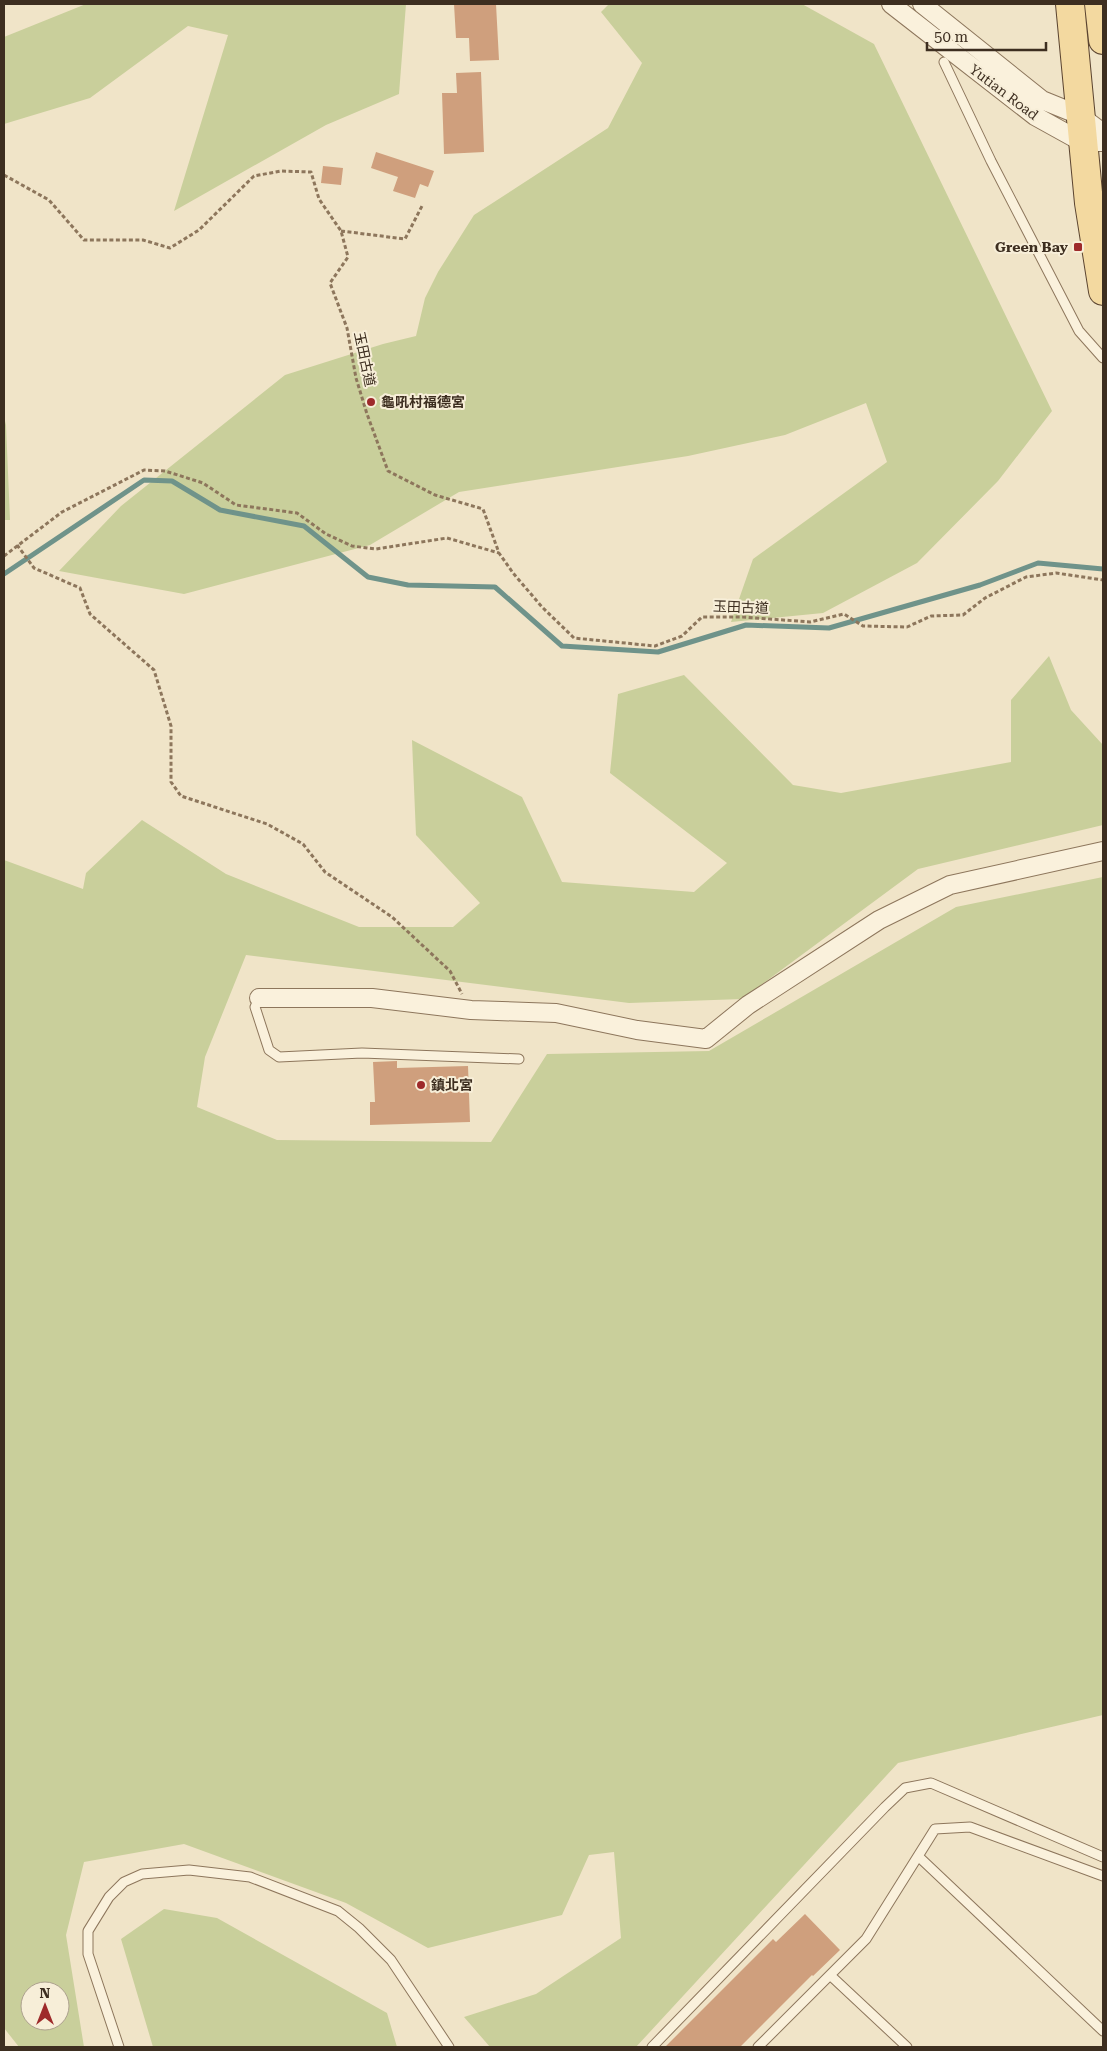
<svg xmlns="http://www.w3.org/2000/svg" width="1107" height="2051" font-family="'Roboto Serif','Noto Sans TC',serif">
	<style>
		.green { fill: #c9cf9b; fill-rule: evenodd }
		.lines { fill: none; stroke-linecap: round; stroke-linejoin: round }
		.stream { stroke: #6f938a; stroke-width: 5 }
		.building { fill: #cf9f7d }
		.lane-casing { stroke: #8d765c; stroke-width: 11 }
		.street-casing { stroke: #8d765c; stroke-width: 20 }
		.primary-casing { stroke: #5b4430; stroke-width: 30 }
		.path { stroke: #8d765c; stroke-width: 3; stroke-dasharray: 4 2.5; stroke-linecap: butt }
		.lane { stroke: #faf1dc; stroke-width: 9 }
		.street { stroke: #faf1dc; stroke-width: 18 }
		.primary { stroke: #f3d9a0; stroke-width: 28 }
		.poi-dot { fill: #9e2a2b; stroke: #f7eed8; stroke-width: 2 }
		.labels { text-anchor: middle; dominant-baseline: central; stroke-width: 4; stroke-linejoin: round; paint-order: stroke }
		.street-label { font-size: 14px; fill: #3d2e20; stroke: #f7eed8 }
		.poi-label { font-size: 14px; font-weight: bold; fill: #3d2e20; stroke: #f7eed8; text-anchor: start }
	</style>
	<rect width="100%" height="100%" fill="#f0e4c8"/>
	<!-- green -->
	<path class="green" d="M86,4H406L399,94L326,125L174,211L228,35L188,26L90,98L4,124V37Z
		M609,4H802L874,44L1052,411L998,481L917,563L823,613L731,622L753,559L887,462L866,403L785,435L688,456L459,492L370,545L184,594L59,571L121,506L285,375L383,344L416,336L425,298L438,272L474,215L608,128L642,63L601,12Z
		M4,417L6,425L10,520H4Z
		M1049,656L1071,710L1103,745V825L918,869L742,999L629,1003L246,955L205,1057L197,1107L277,1140L491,1142L547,1054L709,1051L956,907L1103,877V1715L898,1763L636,2047H490L464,2017L536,1994L621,1938L614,1852L589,1855L562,1915L428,1948L346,1903L184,1844L84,1862L66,1935L84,2047H19L4,2028V860L83,889L86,873L142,820L226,874L359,927H453L480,903L416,835L412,740L522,797L562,882L694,892L727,863L610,773L618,694L684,675L793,785L841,793L1011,762V700ZM30,1991H60V2021H30Z
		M164,1909L217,1918L387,2013L397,2047H153L121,1939Z"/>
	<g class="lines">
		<!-- stream -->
		<path class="stream" d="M4,574L144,480L172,481L220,510L304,526L368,577L408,585L495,587L562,646L658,652L746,625L829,628L980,585L1038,563L1103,569"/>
	</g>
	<!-- building -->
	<path class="building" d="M454,4H496L499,60L470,61L469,38H456Z
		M481,72L484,152L444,154L442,93H457L456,73Z
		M376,152L434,171L428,187L420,184L415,198L393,191L398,177L371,168Z
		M323,166L343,168L341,185L321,183Z
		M397,1061V1068L468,1066L470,1122L370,1125V1102H375L373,1062Z
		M805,1914L840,1950L813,1976L812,1975L740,2047H665L773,1939L776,1942Z"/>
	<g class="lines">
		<defs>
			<path id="lane" d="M944,62L991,161L1079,331L1103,358
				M259,998L255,1007L269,1050L279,1057L362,1053L519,1059
				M918,1856L1103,2031
				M830,1975L907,2047
				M119,2047L88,1954V1931L109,1897L124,1882L142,1874L189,1870L250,1877L338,1911L359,1928L391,1960L449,2047
				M652,2047L885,1807L905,1788L931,1783L1103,1857
				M758,2047L866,1939L935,1829L970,1827L1103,1876"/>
			<path id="street" d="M891,4L1035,116L1082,142H1103
				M922,4L1042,100L1079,115L1103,133
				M259,998H372L471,1010L556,1013L637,1030L706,1039L748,1005L879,920L950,885L1103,851"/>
			<path id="primary" d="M1070,4L1089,203L1103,291
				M1099,4L1103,40"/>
		</defs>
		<!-- lane casing -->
		<use href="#lane" class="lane-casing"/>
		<!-- street casing -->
		<use href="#street" class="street-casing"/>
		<!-- primary casing -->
		<use href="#primary" class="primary-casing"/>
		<!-- path -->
		<path class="path" d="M4,175L49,200L84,240H143L170,248L199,230L254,176L281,171L311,172L319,199L341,231L348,257L330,283L347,328L356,378L367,414L388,471L435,495L483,509L499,553L513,573L542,607L574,638L655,646L682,636L702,617H743L810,622L844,614L863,626L907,627L931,616L963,615L985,598L1026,577L1056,573L1103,580
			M341,231L405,239L422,206
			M17,545L34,568L80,588L90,614L154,670L171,726V782L181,796L267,824L303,844L325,872L392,917L450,971L462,994
			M4,556L62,512L144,470L165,471L203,483L236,505L297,513L326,534L352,546L376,549L447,538L499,553"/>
		<!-- lane -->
		<use href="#lane" class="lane"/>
		<!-- street -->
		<use href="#street" class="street"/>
		<!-- primary -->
		<use href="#primary" class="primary"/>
	</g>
	<!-- markers -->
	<g class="poi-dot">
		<rect x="1073" y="242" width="10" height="10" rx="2.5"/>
		<circle cx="371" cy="402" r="5"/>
		<circle cx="421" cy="1085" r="5"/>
	</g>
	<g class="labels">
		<!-- street labels -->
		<g class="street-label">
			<text transform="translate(1004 92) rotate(37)">Yutian Road</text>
			<text transform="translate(365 359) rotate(78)">玉田古道</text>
			<text transform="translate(741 607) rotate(2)">玉田古道</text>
		</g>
		<!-- poi labels -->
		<g class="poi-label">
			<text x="1068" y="247" text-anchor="end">Green Bay</text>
			<text x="381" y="402">龜吼村福德宮</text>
			<text x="431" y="1085">鎮北宮</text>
		</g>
	</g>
	<!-- border -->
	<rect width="1107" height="2051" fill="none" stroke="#3d2e20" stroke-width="10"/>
	<!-- north arrow -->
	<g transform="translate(45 2006)"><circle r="24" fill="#f7eed8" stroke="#ada18e"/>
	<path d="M0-4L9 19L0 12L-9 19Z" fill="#9e2a2b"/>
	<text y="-8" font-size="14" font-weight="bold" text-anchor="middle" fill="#3d2e20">N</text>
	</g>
	<!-- scale -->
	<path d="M927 42v8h119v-8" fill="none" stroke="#3d2e20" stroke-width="2.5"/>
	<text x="934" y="42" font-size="15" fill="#3d2e20" stroke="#f7eed8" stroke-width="4" paint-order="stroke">50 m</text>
</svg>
